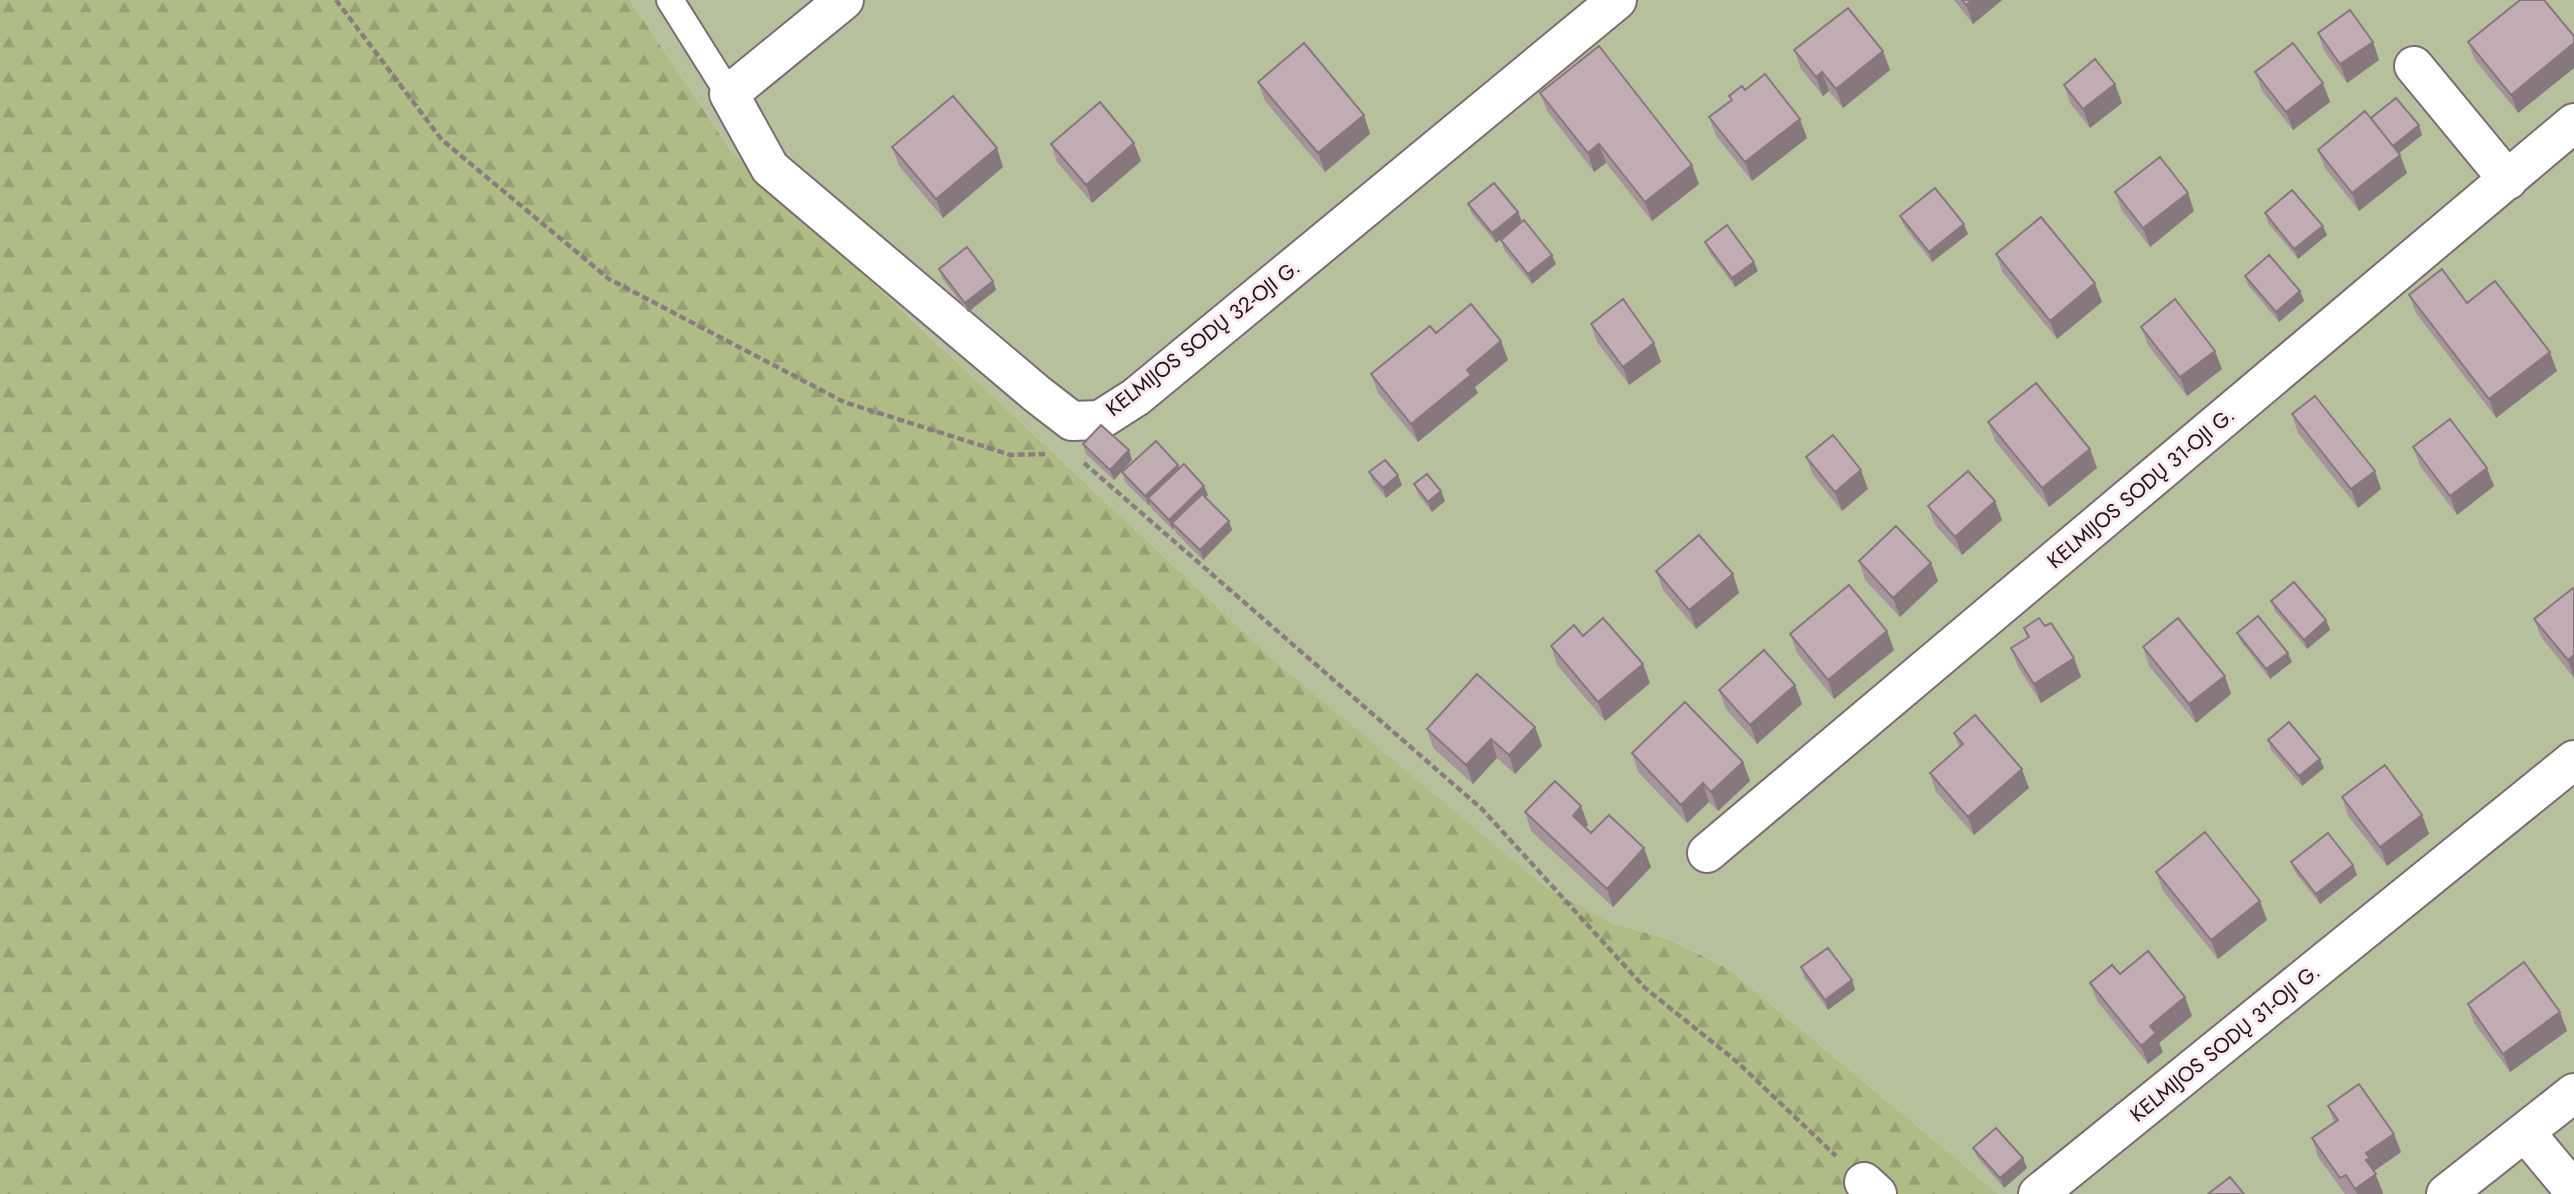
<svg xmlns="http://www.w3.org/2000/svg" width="2574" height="1194" font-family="Jost,sans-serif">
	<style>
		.forest { fill: url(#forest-firs) }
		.garden { fill: #b7c09c }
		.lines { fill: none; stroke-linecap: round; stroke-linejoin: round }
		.service-casing { stroke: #7e6b72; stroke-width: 30 }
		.minor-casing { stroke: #7e6b72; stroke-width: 42 }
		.path { stroke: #8b7c81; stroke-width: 4.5; stroke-dasharray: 7 3.5; stroke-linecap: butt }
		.service { stroke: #fff; stroke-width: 26 }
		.minor { stroke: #fff; stroke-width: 38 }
		.wall { fill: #a6949b }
		.shaded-wall { fill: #87787e }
		.building { fill: #c1acb4; stroke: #87787e; stroke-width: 2 }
		.labels { text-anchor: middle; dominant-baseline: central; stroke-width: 6; stroke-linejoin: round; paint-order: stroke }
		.street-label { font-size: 21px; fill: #1e1719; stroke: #ffe9f1 }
	</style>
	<defs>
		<pattern id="forest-firs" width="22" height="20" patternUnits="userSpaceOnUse" patternTransform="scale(1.75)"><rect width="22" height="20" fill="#afbc86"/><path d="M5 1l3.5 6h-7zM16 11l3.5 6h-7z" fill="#96a173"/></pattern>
	</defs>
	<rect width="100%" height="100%" fill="#f2dce4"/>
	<!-- forest -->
	<path class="forest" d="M0,0H630L730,149L1284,669L1610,922L1671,940L1729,969L1999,1194H0Z"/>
	<!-- garden -->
	<path class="garden" d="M630,0H2574V1194H1999L1729,969L1671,940L1610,922L1547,889L1284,669L730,149Z"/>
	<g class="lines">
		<defs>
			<path id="service" d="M670,0L729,94"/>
			<path id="minor" d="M844,0L729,94L770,168L1037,394L1072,421L1100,420L1136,397L1617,0
				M2414,66L2508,180
				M1707,853L2574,123
				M2525,1132L2574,1191
				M1864,1182L1877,1194
				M2038,1194L2574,760
				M2446,1194L2574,1093"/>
		</defs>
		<!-- service casing -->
		<use href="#service" class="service-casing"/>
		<!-- minor casing -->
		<use href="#minor" class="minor-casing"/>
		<!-- path -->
		<path class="path" d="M336,0L442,140L609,279L844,402L1011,455L1045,454
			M1084,463L1482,809L1645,988L1736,1061L1836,1156"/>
		<!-- service -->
		<use href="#service" class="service"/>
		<!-- minor -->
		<use href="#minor" class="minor"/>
	</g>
	<!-- wall -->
	<path class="wall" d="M1954,0H2002L1973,24Z
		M2318,33L2373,42L2379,60L2347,83L2324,51Z
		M2574,36V68L2518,113L2475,60L2468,42Z
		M1794,50L1890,70L1843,108L1829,91L1823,96L1801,69Z
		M2255,72L2330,102L2293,130L2262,91Z
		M1258,82L1364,115L1370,134L1325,172L1265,101Z
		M2064,85L2122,103L2090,128L2070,103Z
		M1745,90L1807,138L1752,181L1716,136L1709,117L1731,101L1729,96Z
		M1540,93L1699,184L1652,221L1606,163L1594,172L1547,111Z
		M2371,118L2422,135L2399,153L2407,173L2359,211L2325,168L2318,150Z
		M1134,143L1141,161L1092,203L1057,162L1051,144Z
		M892,147L997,148L1003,167L943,218L899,166Z
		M2115,192L2188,193L2194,211L2150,247L2122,211Z
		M1468,204L1518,212L1522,222L1496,243L1472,214Z
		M2265,213L2327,235L2298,259L2268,223Z
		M1900,216L1968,234L1932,262L1904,226Z
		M1501,240L1556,264L1532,284L1504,250Z
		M1705,242L1758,271L1735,287L1709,252Z
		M1996,254L2102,302L2057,339L2003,273Z
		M939,269L993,281L996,290L968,312L942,278Z
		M2245,276L2300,291L2304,301L2279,322L2248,285Z
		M2409,295L2467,303L2557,371L2496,418L2416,313Z
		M1591,324L1654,343L1661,362L1629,385L1597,342Z
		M2141,327L2222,369L2187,396L2148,345Z
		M1436,333L1501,341L1508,360L1475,387L1478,393L1418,442L1378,393L1371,374Z
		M2292,414L2381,489L2358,508L2298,433Z
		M1988,422L2090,449L2097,468L2049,507L1995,441Z
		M1083,444L1132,460L1114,480L1086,454Z
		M2413,447L2494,486L2457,515L2420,466Z
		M1806,457L1868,489L1842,511L1813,475Z
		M1178,465L1179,468L1208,495L1205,498L1229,521L1232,530L1203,560L1176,533L1174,528L1173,530L1151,508L1150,504L1149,506L1125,482L1122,472Z
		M1369,472L1402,485L1386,498L1373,482Z
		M1414,484L1445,501L1432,512L1418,494Z
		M1995,501L2002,520L1962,555L1935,525L1928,506Z
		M1859,561L1931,563L1938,581L1900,617L1865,580Z
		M1656,571L1733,574L1739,593L1696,629L1663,590Z
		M2574,590V678L2541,637L2534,619Z
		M2271,601L2326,620L2330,630L2307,649L2275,611Z
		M2045,626L2074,658L2081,677L2041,703L2018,667L2011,648L2027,638L2024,628Z
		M2237,633L2292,662L2270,679L2241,642Z
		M1790,634L1894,650L1834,699L1797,653Z
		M1583,636L1643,664L1650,683L1605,721L1557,665L1551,646Z
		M2143,647L2225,676L2231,694L2196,723L2149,666Z
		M1795,685L1802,704L1757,744L1726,709L1719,690Z
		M1535,727L1542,746L1515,774L1497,758L1473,784L1433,748L1427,729Z
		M1954,733L2029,788L1974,835L1936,792L1930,773L1959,747Z
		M2268,740L2324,768L2302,786L2271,750Z
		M1632,753L1743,762L1750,781L1718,811L1709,802L1687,823L1638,772Z
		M2342,797L2422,815L2429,834L2387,866L2348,816Z
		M1581,806L1588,825L1586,827L1591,833L1651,867L1613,907L1531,831L1525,812Z
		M2291,862L2353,865L2357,875L2320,904L2295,872Z
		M2156,872L2267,920L2218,959L2163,891Z
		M1801,967L1852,980L1855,990L1828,1010L1804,977Z
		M2090,983L2192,1016L2159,1043L2163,1052L2148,1064L2097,1001Z
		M2468,1004L2560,1012L2567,1031L2510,1072L2474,1023Z
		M2328,1106L2394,1134L2401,1152L2374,1171L2383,1193L2382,1194H2345L2318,1157L2312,1138L2334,1122Z
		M1973,1148L2023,1158L2027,1168L2004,1188L1977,1157Z"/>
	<!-- shaded-wall -->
	<path class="shaded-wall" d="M1972,0H2002L1973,24L1966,5Z
		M2373,42L2379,60L2347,83L2340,64Z
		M2574,43V68L2518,113L2511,95Z
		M1883,51L1890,70L1843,108L1836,89Z
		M1822,72L1829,91L1823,96L1816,77Z
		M2323,83L2330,102L2293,130L2286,112Z
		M2115,84L2122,103L2090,128L2083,109Z
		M1364,115L1370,134L1325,172L1318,153Z
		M1800,119L1807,138L1752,181L1745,162Z
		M2419,125L2422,135L2394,157L2391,148Z
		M1134,143L1141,161L1092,203L1086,185Z
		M1599,144L1606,163L1594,172L1588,153Z
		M997,148L1003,167L943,218L936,199Z
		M2400,155L2407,173L2359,211L2352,193Z
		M1692,165L1699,184L1652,221L1645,202Z
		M2188,193L2194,211L2150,247L2143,228Z
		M1518,212L1522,222L1496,243L1492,233Z
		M1964,224L1968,234L1932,262L1929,252Z
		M2323,226L2327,235L2298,259L2294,249Z
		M1552,255L1556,264L1532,284L1528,274Z
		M1754,262L1758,271L1735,287L1732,278Z
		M993,281L996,290L968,312L965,303Z
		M2095,283L2102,302L2057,339L2050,321Z
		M2300,291L2304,301L2279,322L2276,312Z
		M1501,341L1508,360L1475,387L1478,393L1418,442L1411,424L1467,370Z
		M1654,343L1661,362L1629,385L1623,367Z
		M2215,351L2222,369L2187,396L2180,377Z
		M2550,352L2557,371L2496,418L2489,399Z
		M2090,449L2097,468L2049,507L2042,488Z
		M1129,450L1132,460L1114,480L1110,470Z
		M1178,465L1182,475L1148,498L1150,504L1149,506L1145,496Z
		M2487,468L2494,486L2457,515L2450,496Z
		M1861,470L1868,489L1842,511L1835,492Z
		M2375,471L2381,489L2358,508L2351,489Z
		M1398,475L1402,485L1386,498L1383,488Z
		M1204,486L1208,495L1176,527L1172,523L1174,528L1173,530L1169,520Z
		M1441,491L1445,501L1432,512L1428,502Z
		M1995,501L2002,520L1962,555L1955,537Z
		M1229,521L1232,530L1203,560L1200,550Z
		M1931,563L1938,581L1900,617L1893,598Z
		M1733,574L1739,593L1696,629L1689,610Z
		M2326,620L2330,630L2307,649L2304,640Z
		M1887,631L1894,650L1834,699L1828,680Z
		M2288,653L2292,662L2270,679L2266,669Z
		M2574,655V678L2568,660Z
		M2074,658L2081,677L2041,703L2034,684Z
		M1643,664L1650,683L1605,721L1598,702Z
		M2225,676L2231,694L2196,723L2189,704Z
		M1795,685L1802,704L1757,744L1750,725Z
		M1535,727L1542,746L1515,774L1509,755Z
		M1491,739L1497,758L1473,784L1466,765Z
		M2320,759L2324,768L2302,786L2299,776Z
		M1743,762L1750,781L1718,811L1711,792Z
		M2022,769L2029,788L1974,835L1968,817Z
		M1703,783L1709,802L1687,823L1681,805Z
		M1581,806L1588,825L1580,834L1573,816Z
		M2422,815L2429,834L2387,866L2380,847Z
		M1644,848L1651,867L1613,907L1607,889Z
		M2353,865L2357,875L2320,904L2316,894Z
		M2260,901L2267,920L2218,959L2211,940Z
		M1852,980L1855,990L1828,1010L1825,1000Z
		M2185,997L2192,1016L2159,1043L2163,1052L2148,1064L2141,1046L2150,1026Z
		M2560,1012L2567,1031L2510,1072L2503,1054Z
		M2394,1134L2401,1152L2374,1171L2383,1193L2382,1194H2357L2355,1189L2366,1160V1153Z
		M2023,1158L2027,1168L2004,1188L2000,1178Z"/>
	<!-- building -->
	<path class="building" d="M1962,0H1972L1966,5Z
		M2520,0H2544L2574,36V43L2511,95L2468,42Z
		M1848,8L1883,51L1836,89L1822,72L1816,77L1794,50Z
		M2350,10L2373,42L2340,64L2318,33Z
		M1304,43L1364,115L1318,153L1258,82Z
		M2293,43L2323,83L2286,112L2255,72Z
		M1599,46L1692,165L1645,202L1599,144L1588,153L1540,93Z
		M2095,59L2115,84L2083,109L2064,85Z
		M1765,74L1800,119L1745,162L1709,117L1732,100L1729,96L1742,86L1745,90Z
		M953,96L997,148L936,199L892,147Z
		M2396,98L2419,125L2393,146L2371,118Z
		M1100,102L1134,143L1086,185L1051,144Z
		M2365,111L2400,155L2352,193L2318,150Z
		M2160,157L2188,193L2143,228L2115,192Z
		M1494,183L1518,212L1492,233L1468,204Z
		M1935,188L1964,224L1929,252L1900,216Z
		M2292,190L2323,226L2294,249L2265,213Z
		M2041,217L2095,283L2050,321L1996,254Z
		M1524,220L1552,255L1528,274L1501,240Z
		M1727,225L1754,262L1732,278L1705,242Z
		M967,247L993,281L965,303L939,269Z
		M2269,255L2300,291L2276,312L2245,276Z
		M2442,269L2467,303L2495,281L2550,352L2489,399L2409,295Z
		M1623,299L1654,343L1623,367L1591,324Z
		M2175,299L2215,351L2180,377L2141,327Z
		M1471,304L1501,341L1467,370L1471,375L1411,424L1371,374L1430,326L1436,333Z
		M2036,383L2090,449L2042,488L1988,422Z
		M2315,396L2375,471L2351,489L2292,414Z
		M2450,419L2487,468L2450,496L2413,447Z
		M1101,425L1129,450L1110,470L1083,444Z
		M1833,435L1861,470L1835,492L1806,457Z
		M1156,441L1178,465L1145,496L1122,472Z
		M1385,460L1398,475L1383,488L1369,472Z
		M1184,464L1204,486L1169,520L1148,498Z
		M1968,471L1995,501L1955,537L1928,506Z
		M1427,474L1441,491L1428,502L1414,484Z
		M1202,494L1229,521L1200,550L1172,523Z
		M1896,526L1931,563L1893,598L1859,561Z
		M1699,535L1733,574L1689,610L1656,571Z
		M2294,582L2326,620L2304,640L2271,601Z
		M1849,585L1887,631L1828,680L1790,634Z
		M2573,588L2574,590V655L2568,660L2534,619Z
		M2258,616L2288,653L2266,669L2237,633Z
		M1603,618L1643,664L1598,702L1551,646L1574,625L1583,636Z
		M2039,618L2045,626L2051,623L2074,658L2034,684L2011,648L2029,637L2024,628Z
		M2178,618L2225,676L2189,704L2143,647Z
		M1764,650L1795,685L1750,725L1719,690Z
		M1477,674L1535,727L1509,755L1491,739L1466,765L1427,729Z
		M1685,702L1743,762L1711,792L1703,783L1681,805L1632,753Z
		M1975,715L2022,769L1968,817L1930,773L1963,744L1954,733Z
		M2289,722L2320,759L2299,776L2268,740Z
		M2385,765L2422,815L2380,847L2342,797Z
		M1555,781L1581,806L1573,816L1591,833L1609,815L1644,848L1607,889L1525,812Z
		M2205,832L2260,901L2211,940L2156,872Z
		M2328,833L2353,865L2316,894L2291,862Z
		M1828,948L1852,980L1825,1000L1801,967Z
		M2148,951L2185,997L2150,1026L2156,1033L2141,1046L2090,983L2112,965L2120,974Z
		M2524,962L2560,1012L2503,1054L2468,1004Z
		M2359,1084L2394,1134L2366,1153L2370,1158L2366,1160L2376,1174L2355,1189L2346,1175L2340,1178L2312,1138L2338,1120L2328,1106Z
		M1996,1128L2023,1158L2000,1178L1973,1148Z
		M2230,1177L2244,1194H2208Z"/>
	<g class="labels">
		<!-- street labels -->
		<g class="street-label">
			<text transform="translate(1203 338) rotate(-38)">KELMIJOS SODŲ 32-OJI G.</text>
			<text transform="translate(2141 488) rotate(-40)">KELMIJOS SODŲ 31-OJI G.</text>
			<text transform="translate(2225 1043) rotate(-39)">KELMIJOS SODŲ 31-OJI G.</text>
		</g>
	</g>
</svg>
